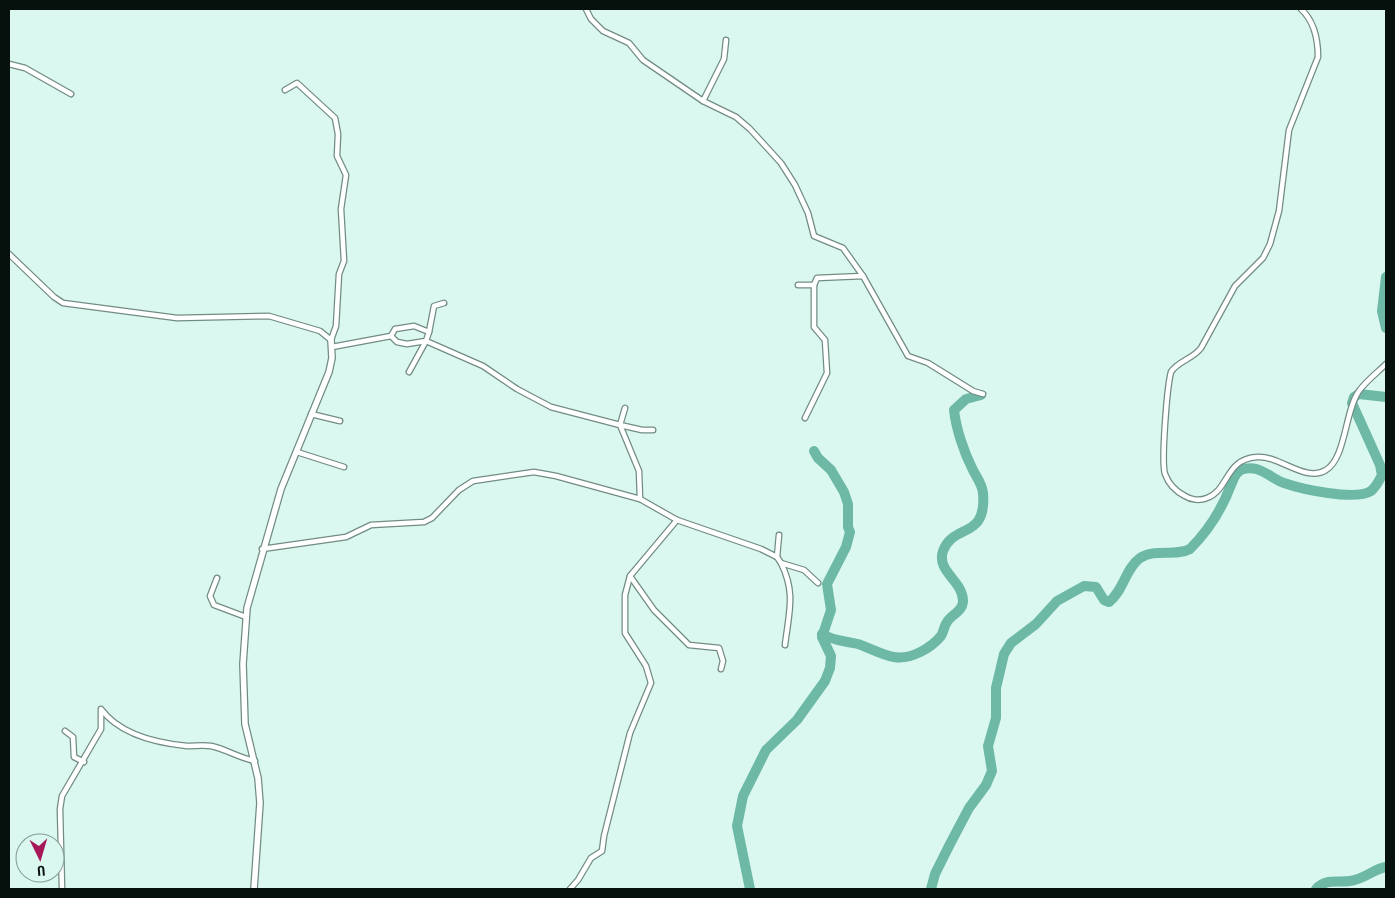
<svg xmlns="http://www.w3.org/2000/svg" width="1395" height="898" font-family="'Roboto Condensed',sans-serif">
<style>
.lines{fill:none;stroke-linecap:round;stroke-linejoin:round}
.river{stroke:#6db9a6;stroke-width:10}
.minor-casing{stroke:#728c85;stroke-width:7}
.tertiary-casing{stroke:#728c85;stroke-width:8}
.minor{stroke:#fff;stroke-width:4.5}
.tertiary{stroke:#fff;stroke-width:5.5}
</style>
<rect width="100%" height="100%" fill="#dbf8f0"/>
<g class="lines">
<g class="river">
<path d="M1386,277L1382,311L1386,328"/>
<path d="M822,634C834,641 845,641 858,644C870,648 882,655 894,657C911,660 931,648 941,636C944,631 944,626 947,622C952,614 962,612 963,602C964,581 936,572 943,551C953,523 987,540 983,493C982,483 976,477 972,468C964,452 956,429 954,410L966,399L981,395"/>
<path d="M750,889L737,826L743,796L766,750L797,720L825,681L830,668L831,656L822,637L831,610L827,584L846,547L850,532L848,527V504L844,492L831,470L818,458L814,451"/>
<path d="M931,889L935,874L950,844L969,808L986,785L992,771L988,746L996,718V688L1004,654L1011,643L1036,624L1057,601L1084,586L1096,587L1104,600L1109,602C1124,590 1125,569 1140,558C1155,548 1175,557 1190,549C1208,531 1222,509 1231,485C1234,479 1234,474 1241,470C1258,463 1270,478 1284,483C1301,489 1355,501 1371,491C1376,487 1379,481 1382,475L1380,465L1352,403L1354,397L1359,394L1386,397"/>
<path d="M1316,889C1326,878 1337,883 1350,881C1365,879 1373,869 1386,867"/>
</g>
<g class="minor-casing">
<g id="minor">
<path d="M586,9L591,19L603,31L629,43L643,60L703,101L736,117L750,129L781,163L795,185L808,213L814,236L843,248L863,276"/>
<path d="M1301,9C1314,21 1318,39 1318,57L1289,130L1279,211L1270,244L1263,258L1235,286L1201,348C1193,359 1178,361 1171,372C1167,387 1161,462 1165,474C1169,485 1175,491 1185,496C1191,500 1200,501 1207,498C1229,490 1225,459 1257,457C1279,455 1306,483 1326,470C1346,458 1345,410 1359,391C1366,381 1378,372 1386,364"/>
<path d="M9,64L25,68L71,94"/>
<path d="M285,90L297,83L335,118L338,134L337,156L346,175L341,209L344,261L339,274L336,326L331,340"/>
<path d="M703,101L724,59L726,40"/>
<path d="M9,254L54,297L63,303L177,318L269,316L320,331L331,340"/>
<path d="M798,285H814"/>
<path d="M391,336L397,342L407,344L426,341L483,366L517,389L551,407L620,425L639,471L640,499"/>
<path d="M332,347L391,336L395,329L414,326L429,332L434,306L444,303"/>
<path d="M409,372L426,341L429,332"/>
<path d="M625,408L620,425L642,430H653"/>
<path d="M311,414L340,421"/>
<path d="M805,418L827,373L825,340L814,327V285L817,278L863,276L908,356L928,363L973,391L983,394"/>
<path d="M297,452L344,467"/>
<path d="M677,520L630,576L654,610L689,645L719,648L723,661L721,669"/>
<path d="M262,549L346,537L371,525L424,522L432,518L459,490L473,481L534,472L556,476L640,499L677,520L761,549L777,557L781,563L804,570L818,583"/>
<path d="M777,557L779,535"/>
<path d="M781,563C796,593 789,612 785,645"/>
<path d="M217,578L210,596L214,605L246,617"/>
<path d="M65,731L73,737L74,757L84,762"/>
<path d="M62,889L60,809L62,796L101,729V709C120,735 157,743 187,746C195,746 203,745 211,746C226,749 239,758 255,761"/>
<path d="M570,889L578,880L591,858L602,851L604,836L630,733L651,683L646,666L625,633V595L630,576"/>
</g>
</g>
<g class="tertiary-casing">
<path id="tertiary" d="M254,889L260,803L258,778L245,724L243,664L247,608L281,489L329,372L332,358L331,340"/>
</g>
<use href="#minor" class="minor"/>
<use href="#tertiary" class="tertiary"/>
</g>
<rect width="1395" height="898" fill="none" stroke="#06100d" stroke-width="20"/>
<g transform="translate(40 858) rotate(175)"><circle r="24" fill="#dbf8f0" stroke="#869b95"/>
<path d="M0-4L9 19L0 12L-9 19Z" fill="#a71858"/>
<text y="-8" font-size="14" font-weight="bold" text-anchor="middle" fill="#06100d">U</text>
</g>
</svg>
